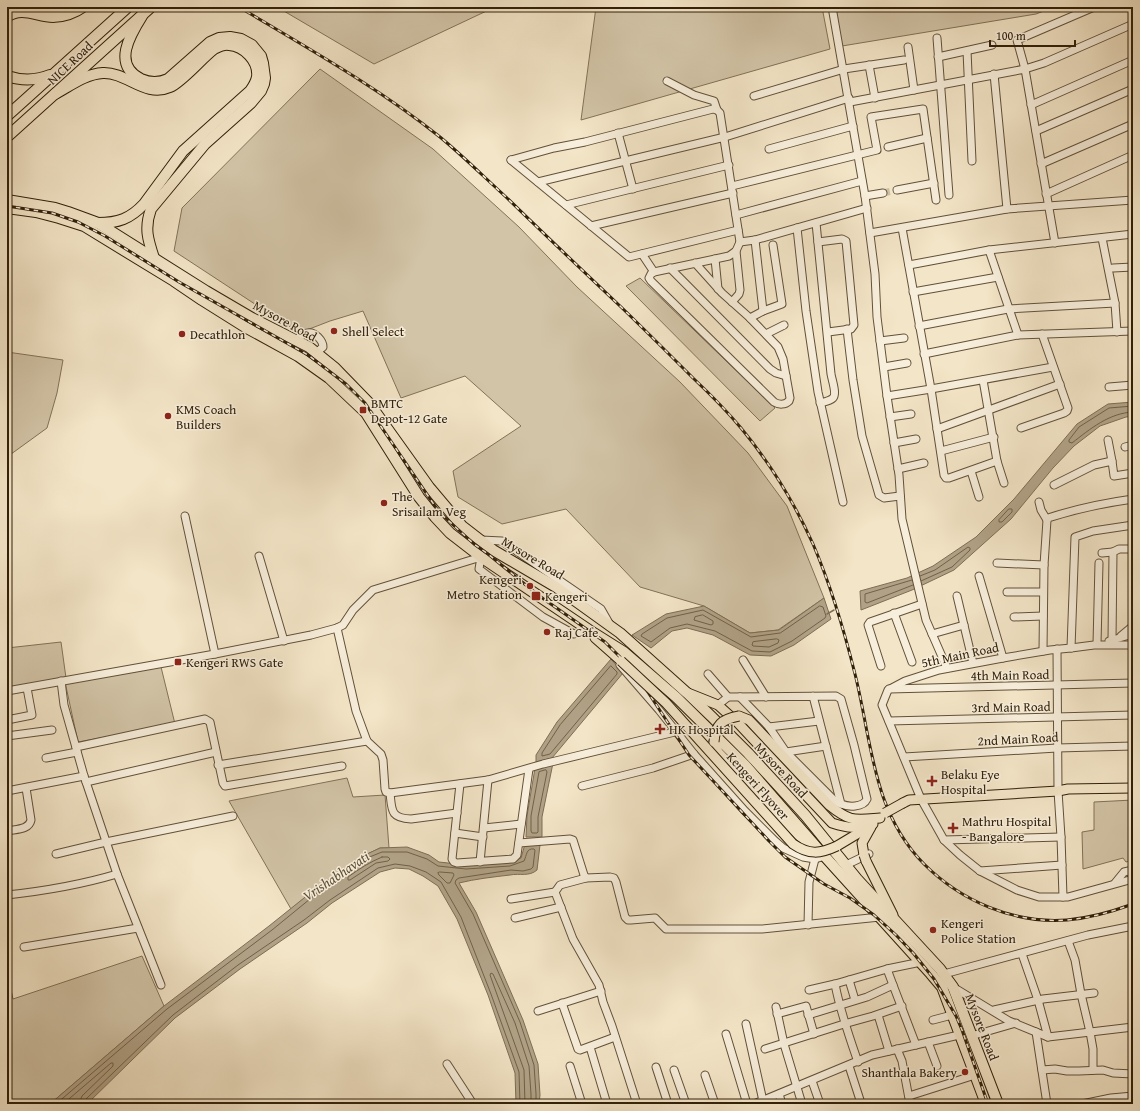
<svg xmlns="http://www.w3.org/2000/svg" width="1140" height="1111" font-family="'Gentium Book Plus',serif">
<style>
.green{fill:#d2c4a7;stroke:#827258}
.water{fill:#b1a287;stroke:#7e6e55}
.lines{fill:none;stroke-linecap:round;stroke-linejoin:round}
.shore{stroke:#716148;stroke-width:1}
.stream{stroke:#7e6e55;stroke-width:1.5}
.minor-tunnel{stroke:#ccbea1;stroke-width:7;stroke-dasharray:7 3.5;stroke-linecap:butt}
.minor-casing{stroke:#625139;stroke-width:9}
.major-casing{stroke:#31200a;stroke-width:11}
.highway-casing{stroke:#31200a;stroke-width:12}
.minor{stroke:#f7eedb;stroke-width:7}
.major{stroke:#f3e5c7;stroke-width:9}
.highway{stroke:#f3e5c7;stroke-width:10}
.rail-casing{stroke:#31200a;stroke-width:3}
.rail{stroke:#f7eedb;stroke-width:1.5;stroke-dasharray:4.5;stroke-linecap:butt}
.major-bridge-casing{stroke:#31200a;stroke-width:11;stroke-linecap:butt}
.major-bridge{stroke:#f3e5c7;stroke-width:9}
.poi-dot{fill:#8f2418;stroke:#f7eedb;stroke-width:1.5}
.labels{text-anchor:middle;dominant-baseline:central;stroke-width:3;stroke-linejoin:round;paint-order:stroke}
.street-label{font-size:13px;fill:#31200a;stroke:#f7eedb}
.poi-label{font-size:13px;fill:#31200a;stroke:#f7eedb;text-anchor:start}
.water-label{font-size:14px;font-style:italic;fill:#5e4e36;stroke:#f7eedb}
</style>
<rect width="100%" height="100%" fill="#f3e5c7"/>
<filter id="stains"><feTurbulence type="fractalNoise" baseFrequency=".005" numOctaves="4"/><feColorMatrix values="0 0 0 0 .2 0 0 0 0 .09 0 0 0 0 .02 0 0 0 .5 -.17"/></filter>
<radialGradient id="worn" r=".72"><stop offset=".6" stop-color="#630" stop-opacity="0"/><stop offset="1" stop-color="#630" stop-opacity=".3"/></radialGradient>
<g class="green">
<path d="M277,7H495L374,64Z"/>
<path d="M596,7H822L830,49L581,120Z"/>
<path d="M834,7H1054L1036,14L842,46Z"/>
<path d="M320,69L433,149L519,227L577,287L680,382L748,453L787,506L824,598L778,630L750,633L704,606L640,587L566,509L502,524L458,497L453,471L521,426L465,376L401,398L363,311L330,321L299,333L174,251L182,208Z"/>
<path d="M640,278L775,408L760,421L626,286Z"/>
<path d="M7,352L63,360L57,393L47,428L7,457Z"/>
<path d="M61,642L66,678L7,688V648Z"/>
<path d="M161,667L175,724L78,742L65,682Z"/>
<path d="M347,778L353,797L385,795L389,848H380L365,855L319,886L291,909L229,801Z"/>
<path d="M1133,800V860L1126,862L1123,858L1083,869L1082,832L1094,830V802Z"/>
<path d="M142,956L164,1006L50,1104H7V980H9L13,999Z"/>
</g>
<g class="water">
<path d="M1133,402V416L1126,417L1100,426L1074,446L1053,468L1011,519L954,570L912,590L861,610L860,591L907,578L933,566L976,537L1014,499L1077,424L1108,404Z"/>
<path d="M824,598L831,619L794,645L771,656L750,655L713,635L687,628L672,631L651,648L632,635L666,614L704,606L750,633L779,630Z"/>
<path d="M611,659L623,673L552,758L536,762V755L557,722Z"/>
<path d="M553,763L542,817V837H526L527,816L535,768Z"/>
<path d="M525,844L540,845L537,870C529,877 520,873 510,875C493,877 475,879 459,883L476,912L523,1020L538,1064L540,1095L539,1104H516L515,1073L488,995L457,919L438,886L423,876L409,869L395,868L380,872L332,903L307,923L240,969L175,1018L87,1104H50L164,1006L269,926L319,886L365,855L380,848L407,847L429,855L439,862L466,865L510,862L521,858Z"/>
</g>
<g class="lines">
<g class="shore">
<path d="M1133,406L1109,408L1079,427L1069,440V442L1072,443C1090,429 1109,413 1133,412"/>
<path d="M1009,509H1012V512L1002,522H999V520Z"/>
<path d="M920,576L935,570L968,547L970,548V550L952,567L921,581"/>
<path d="M912,580L865,594V602L867,603L913,585"/>
<path d="M820,606L823,607L826,616L825,618L792,641L770,652L752,651L715,631L687,624L670,628L651,642L641,636L642,634L667,618L703,610L751,637L780,633Z"/>
<path d="M703,615L713,621V624L711,625L694,620L695,617Z"/>
<path d="M777,639L779,640L778,643L769,647L753,646L752,645L753,642Z"/>
<path d="M611,666L617,672V674L550,754L542,756V753L560,725Z"/>
<path d="M546,770L547,772L538,817V832L537,833H532L531,831V816L539,772Z"/>
<path d="M382,857H388L390,859L388,861L376,863L350,880H348V877C359,869 370,862 382,857Z"/>
<path d="M440,872L453,873L454,875L450,883H447L439,875L438,873Z"/>
<path d="M56,1104L167,1009L272,930L321,890L367,858L382,852H407L427,859L438,866L466,869L510,866L524,861C527,855 526,848 534,849L535,850L533,867L531,869L523,871L511,870L459,878L456,880L455,883L473,914L520,1022L534,1065L536,1094V1104"/>
<path d="M63,1104L111,1063H113V1066L82,1096L79,1104"/>
<path d="M84,1104L86,1099L173,1015L238,965L304,920L330,900L378,868L395,864L410,866L426,872L441,882L461,917L491,994L519,1072L520,1104"/>
<path d="M525,1104L524,1070L490,975L491,973L493,974L515,1023L529,1066L531,1094V1104"/>
</g>
<path class="stream" d="M827,614L834,610"/>
<path class="minor-tunnel" d="M883,193L897,190"/>
<g class="minor-casing">
<g id="minor">
<path d="M832,7L865,196L875,274L877,317L887,396L899,475L902,519L926,620L947,668"/>
<path d="M1094,7L1017,40L1025,69L1044,63L1133,24"/>
<path d="M937,38L949,195"/>
<path d="M908,47L914,90"/>
<path d="M967,51L972,161"/>
<path d="M938,57L992,45"/>
<path d="M869,65L875,98"/>
<path d="M994,74L1007,209"/>
<path d="M667,81L694,95L714,101L717,110"/>
<path d="M754,96L844,69L904,60"/>
<path d="M850,102L1025,69L1055,243"/>
<path d="M1031,105L1133,60"/>
<path d="M1036,131L1133,89"/>
<path d="M618,133L633,189"/>
<path d="M888,147L927,138"/>
<path d="M769,149L853,126"/>
<path d="M511,160L554,148L585,142L713,109L717,110L720,113L740,242L755,240L867,208"/>
<path d="M511,160L629,257L738,230"/>
<path d="M1041,164L1133,124"/>
<path d="M538,182L725,137L849,98"/>
<path d="M732,186L877,150L871,117L923,109L936,200"/>
<path d="M897,190L934,183"/>
<path d="M1046,194L1133,155"/>
<path d="M865,196L883,193"/>
<path d="M566,205L729,165"/>
<path d="M736,215L862,181"/>
<path d="M816,223L831,374C832,380 837,394 833,398C830,401 824,402 820,403"/>
<path d="M591,226L733,193"/>
<path d="M797,228L806,311L818,392L843,502"/>
<path d="M902,228L931,389L944,475L946,478H949L997,461L983,380"/>
<path d="M870,233L1007,209L1133,200"/>
<path d="M1102,238L1115,303L1117,332"/>
<path d="M755,240L763,311"/>
<path d="M818,242L842,239L846,241L854,325L851,329L828,332"/>
<path d="M989,250L1018,335"/>
<path d="M642,254L654,272"/>
<path d="M715,259L718,289"/>
<path d="M695,263L722,293L750,318L778,347L783,359L790,398L789,401C785,405 779,405 774,402L651,281L649,278L651,274L654,272L729,256L736,251L740,242"/>
<path d="M909,265L989,250L1133,234"/>
<path d="M670,268L770,369L776,373L786,376"/>
<path d="M1113,268L1133,267"/>
<path d="M913,292L998,277"/>
<path d="M732,302L739,294L740,290L736,251"/>
<path d="M750,318L763,311L782,304L773,245"/>
<path d="M919,326L1008,309L1115,303"/>
<path d="M847,329L853,380L862,436L879,495L884,498L900,496"/>
<path d="M766,334L784,325"/>
<path d="M295,340C299,338 303,334 307,333C315,331 323,341 323,347L316,353"/>
<path d="M880,341L904,338"/>
<path d="M924,354L1018,335L1133,331"/>
<path d="M884,367L907,363"/>
<path d="M1109,387L1133,385"/>
<path d="M887,396L931,389L1053,367"/>
<path d="M890,417L911,414"/>
<path d="M1021,428L1064,413L1067,411L1068,408L1042,334"/>
<path d="M937,429L1060,384"/>
<path d="M1108,440L1112,461"/>
<path d="M894,443L916,439"/>
<path d="M1125,447L1133,445"/>
<path d="M941,451L994,437"/>
<path d="M997,461L1004,483"/>
<path d="M898,469L924,463"/>
<path d="M971,471L979,497"/>
<path d="M1054,485L1094,465L1112,461L1114,476L1133,473"/>
<path d="M1039,502L1041,510L1047,520"/>
<path d="M185,516L215,654"/>
<path d="M481,540L502,541L601,609L609,623"/>
<path d="M1102,553L1113,552"/>
<path d="M259,556L284,641"/>
<path d="M997,563L1044,565"/>
<path d="M979,576L1003,658"/>
<path d="M1007,592H1043"/>
<path d="M957,596L973,663"/>
<path d="M894,613L912,662"/>
<path d="M1014,617L1043,616"/>
<path d="M337,628L356,711L367,741L381,754L383,760L385,789L386,792L390,793L488,780L543,764L675,732"/>
<path d="M932,634L964,625"/>
<path d="M1121,636L1133,626"/>
<path d="M1112,640L1113,552L1119,549H1133"/>
<path d="M1109,641L1133,634"/>
<path d="M1097,644L1099,563"/>
<path d="M1133,645H1094L1071,648L1050,650L1003,658L939,670L905,681L888,690L882,705L921,799L944,840L960,855L980,871L1017,890L1039,897H1068L1133,879"/>
<path d="M1071,648L1075,537L1093,531L1133,525"/>
<path d="M1057,649L1058,791L1061,837L1063,897"/>
<path d="M1043,651L1044,565L1047,520L1048,518C1076,509 1104,503 1133,499"/>
<path d="M743,660L766,697"/>
<path d="M620,665L659,710L694,754L745,811L775,841L783,848L803,857L815,859L825,856"/>
<path d="M881,666L868,625L870,622L922,604"/>
<path d="M708,674L728,697"/>
<path d="M889,689L1133,683"/>
<path d="M7,691L215,654L311,635L337,628L343,625L353,610L373,590L481,557L479,569L543,617L574,634L589,630"/>
<path d="M740,697L769,727L786,752L826,746"/>
<path d="M718,705L728,697L836,696L841,699L854,745L867,799C863,808 848,807 841,804L813,696"/>
<path d="M7,720L32,715L27,688"/>
<path d="M889,721L1133,715"/>
<path d="M769,727L819,721"/>
<path d="M7,736L52,730"/>
<path d="M76,747L205,719L210,722L223,783L225,786L342,766"/>
<path d="M786,752L836,802L841,804"/>
<path d="M904,757L1057,748L1133,746"/>
<path d="M46,758L77,752"/>
<path d="M218,765L367,741"/>
<path d="M86,782L216,752"/>
<path d="M460,784L452,859L454,862L457,863L513,859L517,855L529,769"/>
<path d="M582,786L653,768L694,754"/>
<path d="M7,791L84,776"/>
<path d="M390,793C392,810 390,818 411,819L457,813"/>
<path d="M484,828L521,824"/>
<path d="M7,831C16,829 29,830 31,820L26,788"/>
<path d="M455,833L483,837"/>
<path d="M944,840L1061,837"/>
<path d="M519,843L570,839L573,840L584,875L586,878L610,877L614,878L616,882L625,917L628,920H631L655,918L666,929H762L880,917"/>
<path d="M56,854L106,842L233,816"/>
<path d="M480,862L488,780"/>
<path d="M846,865L869,854"/>
<path d="M980,871L1062,865"/>
<path d="M117,874L161,985"/>
<path d="M586,878L560,885L555,892L573,939L599,985L603,1002L612,1026L637,1104"/>
<path d="M1115,883L1124,872L1133,870"/>
<path d="M7,895C44,891 80,885 117,874L84,776L64,705L61,681"/>
<path d="M511,899L555,892"/>
<path d="M515,918L561,907"/>
<path d="M808,925L809,882L815,859"/>
<path d="M1068,941L1075,960L1081,994L1090,1032L1093,1049V1070"/>
<path d="M24,947L138,928"/>
<path d="M1022,954L1038,1000L1048,1037"/>
<path d="M887,969L893,985"/>
<path d="M944,974L1088,935L1133,926"/>
<path d="M849,980L855,1000"/>
<path d="M835,984C840,1011 849,1036 858,1062"/>
<path d="M953,987L1009,1021L1048,1037L1133,1027"/>
<path d="M809,990L835,984L887,969L921,962"/>
<path d="M562,1003L578,1049L580,1050L615,1037"/>
<path d="M776,1007L784,1044L802,1104"/>
<path d="M994,1010L1043,999L1094,993"/>
<path d="M538,1011L601,991"/>
<path d="M777,1014L806,1006L814,1034"/>
<path d="M808,1015L867,997L893,985L916,1045"/>
<path d="M878,1015L889,1051"/>
<path d="M933,1020L952,1015"/>
<path d="M746,1024L763,1101"/>
<path d="M1036,1032L1047,1104"/>
<path d="M726,1034L747,1104"/>
<path d="M971,1036L1016,1023"/>
<path d="M928,1042L937,1066"/>
<path d="M590,1047L607,1104"/>
<path d="M765,1049L844,1024L873,1016L902,1006"/>
<path d="M897,1049L902,1061L910,1104"/>
<path d="M447,1064L473,1104"/>
<path d="M570,1066L582,1104"/>
<path d="M849,1066L860,1100"/>
<path d="M656,1067L668,1104"/>
<path d="M674,1070L686,1104"/>
<path d="M1042,1070L1055,1069L1067,1071H1079L1103,1070L1113,1073L1133,1074"/>
<path d="M705,1075L715,1104"/>
<path d="M812,1081L820,1104"/>
<path d="M779,1094L782,1104"/>
<path d="M909,1096L975,1075"/>
<path d="M754,1104L872,1055L959,1035"/>
<path d="M1082,1104L1111,1098L1133,1096"/>
</g>
</g>
<g class="major-casing">
<g id="major">
<path d="M595,638L621,661"/>
<path d="M688,693L718,705L738,723L832,823C851,829 854,828 873,824"/>
<path d="M739,716L749,720L829,805C850,822 854,820 880,818"/>
<path d="M714,742L718,752L798,835L811,845"/>
<path d="M903,803L909,800L1058,791L1068,789L1133,788"/>
<path d="M837,846L867,828"/>
<path d="M864,855L862,843L871,827"/>
<path d="M866,861L893,915"/>
</g>
</g>
<g class="highway-casing">
<g id="highway">
<path d="M44,7H61"/>
<path d="M142,16C130,35 112,65 141,79C150,83 159,83 168,79L210,42L219,38L230,37L241,39L252,45L261,56L263,63L265,78L264,84L261,91L251,103L205,144L151,209C144,228 148,240 154,258"/>
<path d="M7,17C22,6 37,17 53,17C63,17 75,13 83,7"/>
<path d="M7,76C22,81 35,81 50,75"/>
<path d="M55,94C70,86 85,74 103,73C127,72 145,98 170,87C182,82 202,58 214,49C218,47 223,44 229,45C244,46 259,61 257,77C256,82 253,87 250,91L183,151L144,204C130,219 118,223 98,223"/>
<path d="M7,116L128,7"/>
<path d="M7,137L151,7"/>
<path d="M7,200L55,208L68,212L98,223L206,291L252,318L309,347L335,368L369,403L429,487L462,526L493,550L556,587L620,633L687,693L712,717L748,753L805,815L857,879L940,969L953,987L998,1104"/>
<path d="M7,208L36,212L59,218L84,226L174,281L202,300L245,327L298,356L329,378L366,413L419,497L435,517L450,533L481,557L589,630L624,652L676,697L745,765L819,850L931,974L942,987L986,1104"/>
</g>
</g>
<use href="#minor" class="minor"/>
<use href="#major" class="major"/>
<use href="#highway" class="highway"/>
<g class="rail-casing">
<g id="rail">
<path d="M239,7C306,47 379,88 440,137C463,156 484,177 506,197C544,234 582,270 620,306C645,330 669,354 693,378C710,394 726,410 741,428C770,463 794,502 813,544C831,586 844,630 855,674C872,742 872,811 924,864C961,901 1014,924 1067,920C1090,918 1111,912 1133,904"/>
<path d="M7,206L52,213L78,222L105,236L179,282L308,355L346,384L365,403L439,512L474,544L488,554L538,595L605,642L624,661L642,683L689,755L769,841L785,857L824,884L850,898L874,915L896,935L914,954L934,979L956,1016L962,1030L988,1104"/>
</g>
</g>
<use href="#rail" class="rail"/>
<g class="major-bridge-casing">
<g id="major-bridge">
<path d="M621,661L666,703L793,844C809,855 820,854 837,846"/>
<path d="M714,742C715,725 722,719 739,716"/>
<path d="M885,813L903,803"/>
<path d="M864,855L866,861"/>
</g>
</g>
<use href="#major-bridge" class="major-bridge"/>
</g>
<g class="poi-dot">
<circle cx="334" cy="331" r="4"/>
<circle cx="182" cy="334" r="4"/>
<rect x="359" y="406" width="8" height="8" rx="2"/>
<circle cx="168" cy="416" r="4"/>
<circle cx="384" cy="503" r="4"/>
<circle cx="530" cy="586" r="4"/>
<rect x="531" y="591" width="10" height="10" rx="2"/>
<circle cx="547" cy="632" r="4"/>
<rect x="174" y="658" width="8" height="8" rx="2"/>
<path d="M658 723h4v4h4v4h-4v4h-4v-4h-4v-4h4z"/>
<path d="M930 775h4v4h4v4h-4v4h-4v-4h-4v-4h4z"/>
<path d="M951 822h4v4h4v4h-4v4h-4v-4h-4v-4h4z"/>
<circle cx="933" cy="930" r="4"/>
<circle cx="965" cy="1072" r="4"/>
</g>
<g class="labels">
<g class="street-label">
<text transform="translate(70 63) rotate(-43)">NICE Road</text>
<text transform="translate(285 321) rotate(29)">Mysore Road</text>
<text transform="translate(533 558) rotate(31)">Mysore Road</text>
<text transform="translate(960 655) rotate(-12)">5th Main Road</text>
<text transform="translate(1010 675) rotate(-1)">4th Main Road</text>
<text transform="translate(1011 707) rotate(-1)">3rd Main Road</text>
<text transform="translate(1018 739) rotate(-3)">2nd Main Road</text>
<text transform="translate(781 770) rotate(47)">Mysore Road</text>
<text transform="translate(758 786) rotate(48)">Kengeri Flyover</text>
<text transform="translate(982 1027) rotate(69)">Mysore Road</text>
</g>
<g class="poi-label">
<text x="342" y="331">Shell Select</text>
<text x="190" y="334">Decathlon</text>
<text x="371" y="403">BMTC<tspan x="371" dy="15">Depot-12 Gate</tspan></text>
<text x="176" y="409">KMS Coach<tspan x="176" dy="15">Builders</tspan></text>
<text x="392" y="496">The<tspan x="392" dy="15">Srisailam Veg</tspan></text>
<text x="522" y="579" text-anchor="end">Kengeri<tspan x="522" dy="15">Metro Station</tspan></text>
<text x="545" y="596">Kengeri</text>
<text x="555" y="632">Raj Cafe</text>
<text x="186" y="662">Kengeri RWS Gate</text>
<text x="669" y="729">HK Hospital</text>
<text x="941" y="774">Belaku Eye<tspan x="941" dy="15">Hospital</tspan></text>
<text x="962" y="821">Mathru Hospital<tspan x="962" dy="15">- Bangalore</tspan></text>
<text x="941" y="923">Kengeri<tspan x="941" dy="15">Police Station</tspan></text>
<text x="957" y="1072" text-anchor="end">Shanthala Bakery</text>
</g>
<g class="water-label">
<text transform="translate(336 876) rotate(-34)">Vrishabhavati</text>
</g>
</g>
<rect width="1140" height="1111" fill="none" stroke="#f3e5c7" stroke-width="24"/>
<rect x="8" y="8" width="1124" height="1095" fill="none" stroke="#31200a" stroke-width="2"/>
<rect x="12" y="12" width="1116" height="1087" fill="none" stroke="#31200a"/>
<path d="M990 40v6h85v-6" fill="none" stroke="#31200a" stroke-width="2"/>
<text x="996" y="40" font-size="12" fill="#31200a" stroke="#f7eedb" stroke-width="3" paint-order="stroke">100 m</text>
<rect width="100%" height="100%" filter="url(#stains)"/>
<rect width="100%" height="100%" fill="url(#worn)"/>
</svg>
